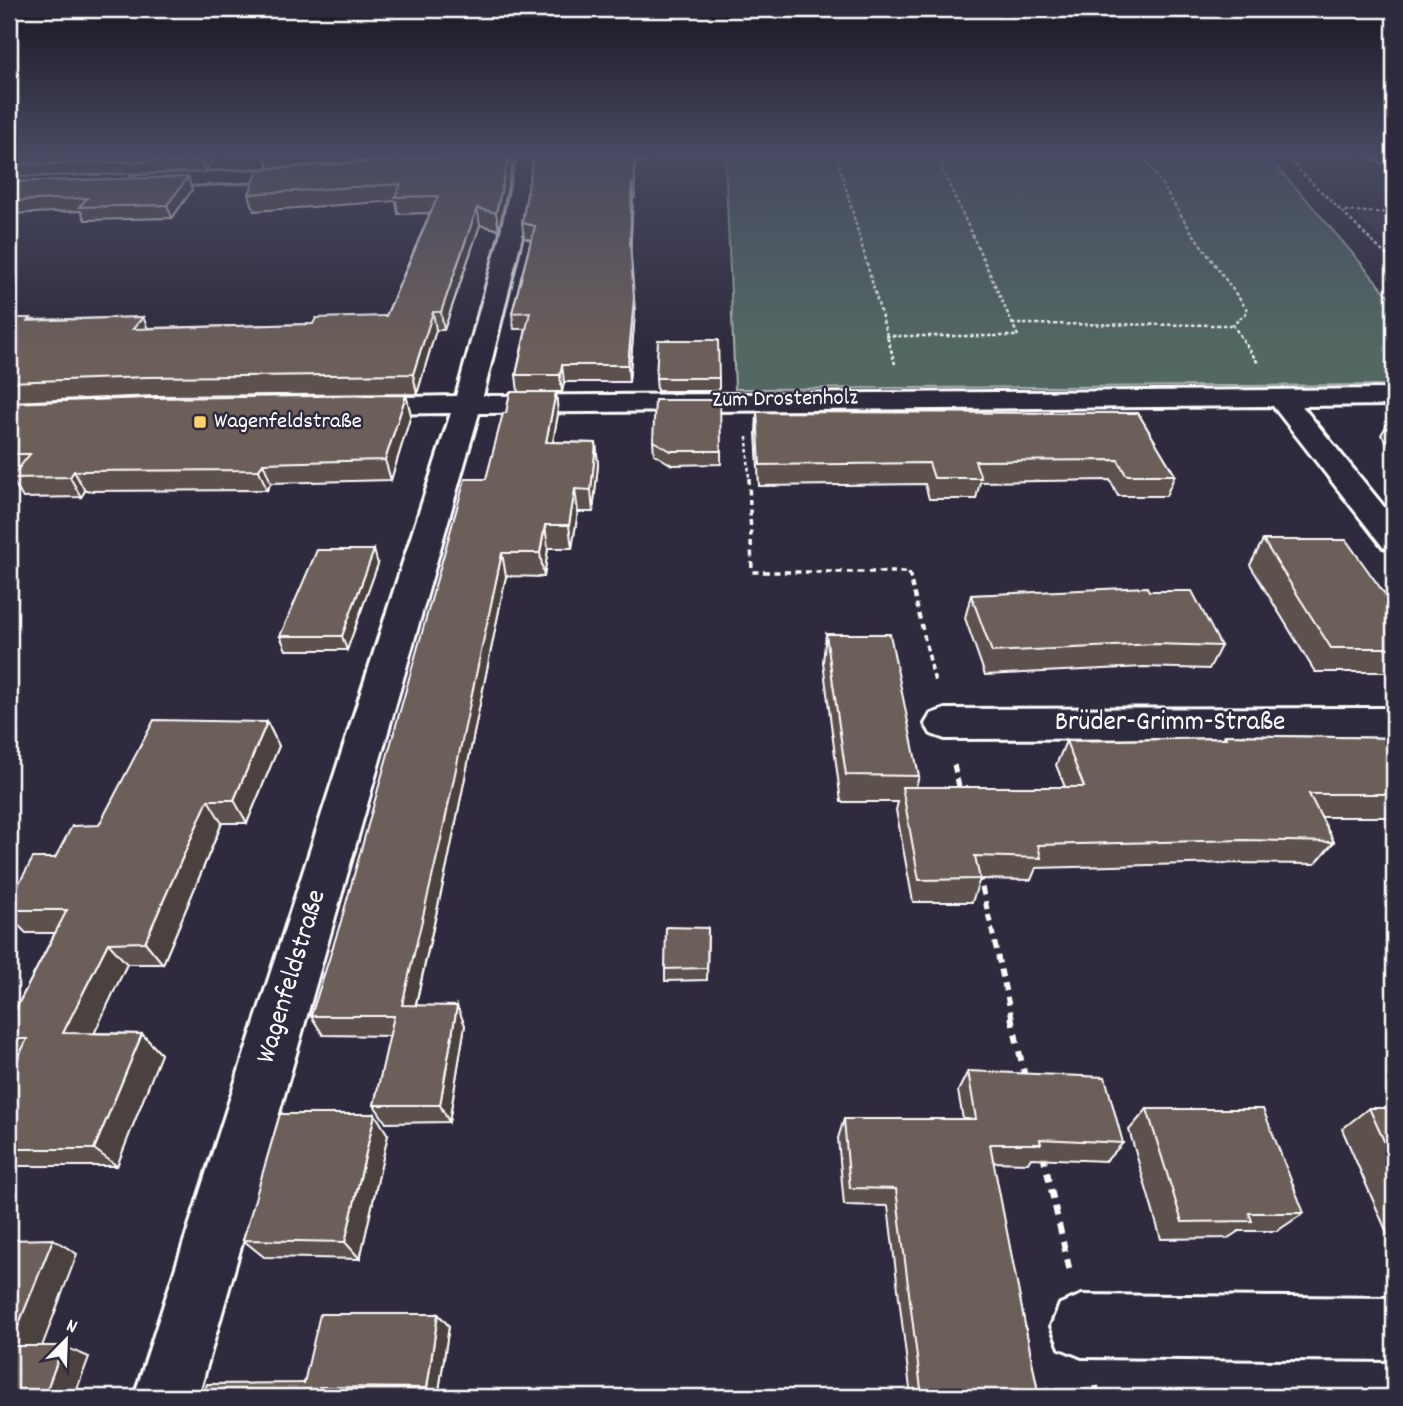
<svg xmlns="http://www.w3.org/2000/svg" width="1403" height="1406" font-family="Dekko,sans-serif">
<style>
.built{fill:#413a46}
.green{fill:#536862;stroke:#a9b4b0;stroke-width:2}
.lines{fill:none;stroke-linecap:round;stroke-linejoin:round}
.minor-casing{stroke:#fff;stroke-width:6}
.path-far3{stroke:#fff;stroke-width:2.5;stroke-dasharray:3.5 2.5;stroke-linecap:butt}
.path-far2{stroke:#fff;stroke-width:3.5;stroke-dasharray:6 4.5;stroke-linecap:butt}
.path-far1{stroke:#fff;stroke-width:5;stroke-dasharray:8 6;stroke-linecap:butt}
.path{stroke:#fff;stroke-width:6;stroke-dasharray:10 8;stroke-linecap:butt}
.minor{fill:#2f2a3d;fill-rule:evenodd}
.wall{fill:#5d514d;stroke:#fff;stroke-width:2}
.shaded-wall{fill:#4c423f;stroke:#fff;stroke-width:2}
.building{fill:#6c5e5a;stroke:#fff;stroke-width:2}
.poi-dot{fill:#ffd166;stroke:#2f2a3d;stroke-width:2.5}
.labels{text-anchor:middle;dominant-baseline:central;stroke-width:5;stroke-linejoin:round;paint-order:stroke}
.far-street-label{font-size:23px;fill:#fff;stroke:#2f2a3d}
.far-poi-label{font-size:23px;fill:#fff;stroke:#2f2a3d;text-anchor:start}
.street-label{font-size:28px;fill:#fff;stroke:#2f2a3d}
</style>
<rect width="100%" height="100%" fill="#2f2a3d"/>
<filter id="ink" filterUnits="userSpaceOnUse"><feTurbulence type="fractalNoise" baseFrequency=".0143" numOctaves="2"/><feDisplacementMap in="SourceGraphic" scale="14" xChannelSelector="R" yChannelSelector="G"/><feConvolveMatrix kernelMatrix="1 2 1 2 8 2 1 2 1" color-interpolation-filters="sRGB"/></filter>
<g filter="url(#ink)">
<path class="built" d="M1356,215L1394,216V251Z"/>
<path class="green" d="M725,153H1263L1307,200L1394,302V385L735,389Z"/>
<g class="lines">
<g class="minor-casing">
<g id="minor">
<path d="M523,153H542L534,163L522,236L483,396L1394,389V405L1302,406L1394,519V550L1383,547L1273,406L479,413L198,1397H134L451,413L357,414L347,412L343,406L347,400L357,398L456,396L500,236L516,162Z"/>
<path d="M306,168L313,170L316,174L313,178L136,188L126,182L136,176Z"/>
<path d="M1394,708V738L945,739L931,734L925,724L931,714L945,709Z"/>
<path d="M1082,1295L1394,1298V1360L1082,1357L1060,1348L1051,1326L1060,1304Z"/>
</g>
</g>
<g class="path-far3">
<path d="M836,153L895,364"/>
<path d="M1142,153L1189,228L1248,311L1233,325L1258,363"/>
<path d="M1282,153L1394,263"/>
<path d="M1345,211L1394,213"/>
<path d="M1012,324L1233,325"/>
<path d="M886,336H1018L935,153"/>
<path d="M747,437L749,480"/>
</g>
<path class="path-far2" d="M749,478L752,572H909L935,682"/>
<g class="path-far1">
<path d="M954,765L960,791"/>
<path d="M979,874L1012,1018"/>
</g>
<g class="path">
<path d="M1011,1016L1025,1077"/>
<path d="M1043,1154L1070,1272"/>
<path d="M1096,1386L1098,1397"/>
</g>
<use href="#minor" class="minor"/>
</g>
<g class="wall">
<path d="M9,153H219L205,172L9,177Z"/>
<path d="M265,153H520L519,154L430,156L269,168Z"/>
<path d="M534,153H647V163H634L635,198H633L630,254L635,314L629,382H564L562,392H518L516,375L526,329H514L512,313L531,240L524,238L522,223Z"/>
<path d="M1359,153H1394V169Z"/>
<path d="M511,171L499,230L480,225L444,330H436L417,394L156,396L9,402V318L32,320L143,317L147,328L313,324L386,316L430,213L398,214L396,201L254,211L249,194Z"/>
<path d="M188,177L192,190L172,218L85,220L81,211L9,214V182Z"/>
<path d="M656,378H719V391H657Z"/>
<path d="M556,392L558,414L553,442L596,443L598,465L593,512H578L572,548H548L544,577L506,576L447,866L416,1005L465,1025L449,1122L386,1123L374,1105L390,1036L323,1035L311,1016L486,479L506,413Z"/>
<path d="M406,395L411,415L391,480L271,483L267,490L85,491L81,497L23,498L11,478L13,474L9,475V403Z"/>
<path d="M757,412L1138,413L1175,475L1166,496H1118L1110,480L980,482L976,499H929L925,484L759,486L756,433Z"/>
<path d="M1392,416H1394V450L1381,435Z"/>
<path d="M653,441L721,451V464L672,465L654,454Z"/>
<path d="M1263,540L1394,607V672H1315L1250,565Z"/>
<path d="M378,564L347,650H286L280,636Z"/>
<path d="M1149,591L1221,646L1209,669L1144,667L985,675L965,618L971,595Z"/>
<path d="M826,634L919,776L916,787H1065L1056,765L1066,741L1223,738L1225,735L1394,738V817H1321L1334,842L1315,864L1228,863L1036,868L1031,880L980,879L972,902H913L896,810L898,802H841L823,662Z"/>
<path d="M267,722L279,746L247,823H222L163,964H127L94,1033L142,1034L161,1054L117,1166H9V1077L20,1055L9,1046V1022L55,933H26L9,916V901L55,858Z"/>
<path d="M708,928L707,980L665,981V969Z"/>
<path d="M968,1071L1123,1143L1106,1161L1031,1158L1028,1163L993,1162L1039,1397H911L888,1206L844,1205L838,1138L844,1119H963L958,1091Z"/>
<path d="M1369,1108H1394V1235H1388L1342,1129Z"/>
<path d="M1147,1109L1304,1213L1277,1231H1239L1228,1238L1161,1239L1129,1130Z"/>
<path d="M388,1135L360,1259L264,1257L243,1240Z"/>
<path d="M438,1314L449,1326L438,1397H203L304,1383Z"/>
</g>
<g class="shaded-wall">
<path d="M206,153H219L205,172L201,160Z"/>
<path d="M282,153H429L430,156L269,168L264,155Z"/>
<path d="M509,155L511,171L499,230L496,213Z"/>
<path d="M188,177L192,190L172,218L167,205Z"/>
<path d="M632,184L633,198L630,257V242Z"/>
<path d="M477,208L480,225L444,330L441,312Z"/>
<path d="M634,298L635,314L629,382L628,365Z"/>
<path d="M433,312L436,330L417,394L413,374Z"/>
<path d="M143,317L151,336L133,329Z"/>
<path d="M562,365L564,382L562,392L560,375Z"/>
<path d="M556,392L558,414L549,464L546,442Z"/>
<path d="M406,395L411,415L391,480L385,460Z"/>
<path d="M596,443L598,465L593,512L591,490Z"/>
<path d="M263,463L271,483L267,490L259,470Z"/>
<path d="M74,471L85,491L81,497L70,477Z"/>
<path d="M575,489L578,512L572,548L569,525Z"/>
<path d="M545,525L548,548L544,577L540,553Z"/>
<path d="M374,550L378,564L347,650L342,636Z"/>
<path d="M502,553L506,576L447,866L411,1025L402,1005Z"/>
<path d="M267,722L279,746L247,823L234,800Z"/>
<path d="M208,800L222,823L163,964L145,942Z"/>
<path d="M108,943L127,964L85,1053L63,1033Z"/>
<path d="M457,1006L465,1025L449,1122L440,1105Z"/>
<path d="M142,1034L161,1054L117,1166L94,1149Z"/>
<path d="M375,1114L388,1135L360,1259L345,1242Z"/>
<path d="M53,1239L77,1254L38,1357L10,1346Z"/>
<path d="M438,1314L449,1326L438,1397L427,1388Z"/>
<path d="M63,1346L89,1357L74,1397H44Z"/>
<path d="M319,1387L335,1397H317Z"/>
</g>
<g class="building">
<path d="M9,153H206L201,160L9,165Z"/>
<path d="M534,153H634L635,184H632L630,242L634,298L628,365H562L560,375H516L530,312L512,313L535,226L522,223Z"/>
<path d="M509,155L496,213L477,208L441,312H433L413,374L147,377L9,382V318H31L28,321L143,317L133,329L313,324L316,318L386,316L438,196L395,197L401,184L249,194L258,170L427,158Z"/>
<path d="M188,177L167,205L79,207L87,198L9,201V182Z"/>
<path d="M658,340H718L719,378H656Z"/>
<path d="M510,392H556L546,442L596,443L591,490L575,489L569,525H545L540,553H502L440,844L402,1005L457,1006L440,1105H374L394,1016H311L341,921L465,479H486L503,413H506Z"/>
<path d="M406,395L385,460L263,463L259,470L74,471L70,477L11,478L30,454H9V403L147,398Z"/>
<path d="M655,400H720L721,451H671L653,441Z"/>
<path d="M757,412L1138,413L1175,475H1126L1118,460L975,461L981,478H934L929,463L760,465Z"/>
<path d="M1263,540H1346L1394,607V648H1331Z"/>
<path d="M317,550H374L342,636H280Z"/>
<path d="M1147,587L1149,591H1192L1221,646L1155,644L992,652L971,595Z"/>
<path d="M826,634H890L919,776L846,775Z"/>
<path d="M154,720L267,722L234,800H208L145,942L108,943L63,1033L142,1034L94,1149H9V1077L27,1039H9V1022L67,910H9V901L33,858H55L72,826L99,825Z"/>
<path d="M1225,735L1394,738V794H1309L1334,842L1244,840L1038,845L1041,858L975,856L980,879L919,880L902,787H1084L1066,741L1226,738Z"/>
<path d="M666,927L708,928L707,968L665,969Z"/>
<path d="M968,1071L1105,1077L1123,1143L1040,1139L1041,1144H990L1039,1397H922L896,1189L850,1188L844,1119H976Z"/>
<path d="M1369,1108H1394V1163Z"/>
<path d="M1147,1109H1263L1304,1213H1249L1252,1221L1182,1222Z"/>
<path d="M280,1114H375L345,1242L243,1240Z"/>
<path d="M53,1239L10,1346H63L44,1397H9V1240Z"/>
<path d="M320,1314H438L427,1388L319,1387L317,1397H203L207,1384L304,1383Z"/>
</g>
</g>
<linearGradient id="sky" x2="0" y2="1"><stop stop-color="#1a1722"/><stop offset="0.44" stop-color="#474a62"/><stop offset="1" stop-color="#474a62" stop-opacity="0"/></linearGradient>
<rect width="1403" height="350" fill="url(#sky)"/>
<rect class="poi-dot" x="193" y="415" width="14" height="14" rx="3.5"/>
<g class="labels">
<g class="far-street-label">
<text transform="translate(785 400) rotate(-1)">Zum Drostenholz</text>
</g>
<g class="far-poi-label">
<text x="214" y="422">Wagenfeldstraße</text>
</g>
<g class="street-label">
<text x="1170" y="724">Brüder-Grimm-Straße</text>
<text transform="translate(293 977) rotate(-73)">Wagenfeldstraße</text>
</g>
</g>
<rect width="1403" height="1406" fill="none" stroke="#2f2a3d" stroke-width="35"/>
<rect x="18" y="18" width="1368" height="1371" fill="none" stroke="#fff" stroke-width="2.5" filter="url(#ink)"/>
<g transform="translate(66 1340) rotate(23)" stroke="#2f2a3d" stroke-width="5" paint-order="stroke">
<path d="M0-5L12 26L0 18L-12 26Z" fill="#ffffff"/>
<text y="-10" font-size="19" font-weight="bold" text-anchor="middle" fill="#ffffff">N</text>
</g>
</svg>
